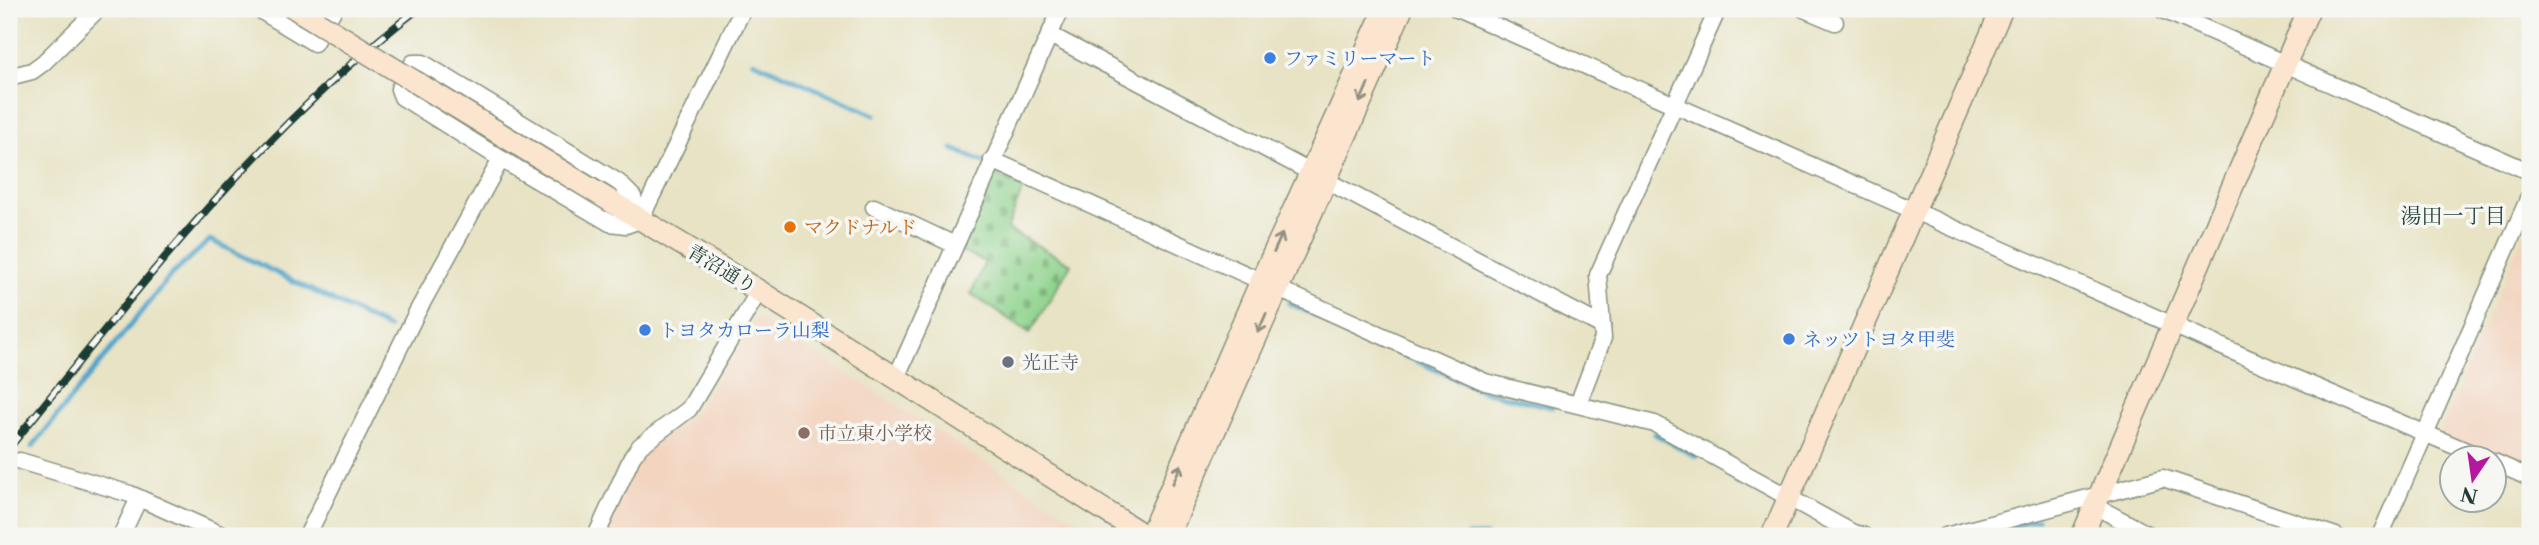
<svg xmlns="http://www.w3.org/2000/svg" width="2539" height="545" font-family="'Libre Caslon Text','Noto Serif JP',serif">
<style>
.built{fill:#f3d4bf}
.cemetery{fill:url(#cemetery-stones);stroke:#568860;stroke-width:2}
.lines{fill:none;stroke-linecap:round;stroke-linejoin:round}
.stream{stroke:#4ea4ca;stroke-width:5}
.street-casing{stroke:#84907c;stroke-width:19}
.secondary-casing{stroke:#84907c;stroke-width:24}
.street{stroke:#fff;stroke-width:16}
.secondary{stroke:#fce5cf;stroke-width:21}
.rail-casing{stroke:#1f3d34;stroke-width:8}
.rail{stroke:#f6f6f2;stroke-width:5;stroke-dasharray:16;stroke-linecap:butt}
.secondary-bridge-casing{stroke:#84907c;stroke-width:24;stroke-linecap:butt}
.secondary-bridge{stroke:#fce5cf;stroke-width:21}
.oneway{stroke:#8e9182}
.shop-dot{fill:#3f7fe0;stroke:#f6f6f2;stroke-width:2.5}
.food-dot{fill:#e8710a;stroke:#f6f6f2;stroke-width:2.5}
.worship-dot{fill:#6b7280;stroke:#f6f6f2;stroke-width:2.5}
.education-dot{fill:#8d6e63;stroke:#f6f6f2;stroke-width:2.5}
.labels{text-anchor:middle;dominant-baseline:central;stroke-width:7;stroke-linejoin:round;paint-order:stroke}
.shop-label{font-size:19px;fill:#366cbe;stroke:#f6f6f2;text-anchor:start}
.food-label{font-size:19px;fill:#c56008;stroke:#f6f6f2;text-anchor:start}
.street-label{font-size:19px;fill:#1f3d34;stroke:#f6f6f2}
.worship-label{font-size:19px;fill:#5b616d;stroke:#f6f6f2;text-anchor:start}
.education-label{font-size:19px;fill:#785e54;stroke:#f6f6f2;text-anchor:start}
.neighbourhood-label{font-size:21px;fill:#1f3d34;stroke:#f6f6f2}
</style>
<defs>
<pattern id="cemetery-stones" width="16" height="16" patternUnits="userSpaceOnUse" patternTransform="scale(1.75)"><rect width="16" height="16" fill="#8ed38c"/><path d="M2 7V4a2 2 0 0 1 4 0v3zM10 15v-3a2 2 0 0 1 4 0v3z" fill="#73ac73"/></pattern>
</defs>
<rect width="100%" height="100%" fill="#f6f6f2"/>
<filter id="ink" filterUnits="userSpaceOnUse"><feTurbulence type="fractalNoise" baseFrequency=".0143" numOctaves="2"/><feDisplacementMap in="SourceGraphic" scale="14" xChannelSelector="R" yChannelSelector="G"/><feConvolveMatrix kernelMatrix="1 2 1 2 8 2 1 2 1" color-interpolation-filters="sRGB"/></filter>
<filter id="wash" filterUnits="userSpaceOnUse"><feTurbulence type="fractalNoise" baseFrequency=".00686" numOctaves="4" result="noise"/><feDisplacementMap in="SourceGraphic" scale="28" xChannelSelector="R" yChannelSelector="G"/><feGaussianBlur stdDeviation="1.57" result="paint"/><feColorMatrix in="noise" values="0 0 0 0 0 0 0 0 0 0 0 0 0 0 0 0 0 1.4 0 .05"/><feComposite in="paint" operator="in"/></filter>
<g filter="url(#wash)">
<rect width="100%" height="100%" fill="#e8e3c4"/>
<g class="built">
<path d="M2530,218V478L2437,437Z"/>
<path d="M757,317L1100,535L1099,536H603L634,468L645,451L693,415Z"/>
</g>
<path class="cemetery" d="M993,174L1023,188L1007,229L1071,264L1030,333L971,294L985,262L960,251Z"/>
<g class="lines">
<g class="stream">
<path d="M753,61L875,115"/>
<path d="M953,149L986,163"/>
<path d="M1289,303L1483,391L1552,407"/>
<path d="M1655,434L1696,456"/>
<path d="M32,447L171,275L210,240L388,328"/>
<path d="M9,492V491"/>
<path d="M2127,534L2131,536"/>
<path d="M1467,536H1485"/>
<path d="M1977,536L2038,520"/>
</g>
</g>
</g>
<g filter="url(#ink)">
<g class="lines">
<g class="street-casing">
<g id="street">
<path d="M258,9L314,43L334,9"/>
<path d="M1457,9L2243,356L2483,458"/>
<path d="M1804,9L1835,22"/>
<path d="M2161,9L2530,172"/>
<path d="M1050,35L1602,326"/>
<path d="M9,77L32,71L43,63L98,9"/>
<path d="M501,159L402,97L399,89L413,63H423L618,182L633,197L640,220"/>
<path d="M992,160L1485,382L1655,424L1853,533L1864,536"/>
<path d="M874,207L955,245"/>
<path d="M896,378L1061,9"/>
<path d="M1578,404L1603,338L1598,275L1718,9"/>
<path d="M20,461L130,494L224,536"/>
<path d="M2494,462L2530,478"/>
<path d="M2095,506L2151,536"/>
<path d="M121,536L139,498"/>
<path d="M307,536L416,314L501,159L610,223L626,225L640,220L743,9"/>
<path d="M596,536L632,457L640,446L689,409L759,291"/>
<path d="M1946,536L2163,478L2336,536"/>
<path d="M2380,536L2530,195"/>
</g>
</g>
<g class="secondary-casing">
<g id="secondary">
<path d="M612,202L759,291L1145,536"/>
<path d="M1150,536L1261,281L1385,9"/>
<path d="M1168,536L1402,9"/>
<path d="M1772,536L2002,9"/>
<path d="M2082,536L2309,9"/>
</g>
</g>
<use href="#street" class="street"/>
<use href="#secondary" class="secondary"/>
<g class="rail-casing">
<path id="rail" d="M9,448C135,293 258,131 418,9"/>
</g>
<use href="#rail" class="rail"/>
<g class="secondary-bridge-casing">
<path id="secondary-bridge" d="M296,9L612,202"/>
</g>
<use href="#secondary-bridge" class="secondary-bridge"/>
</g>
<defs><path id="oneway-shaft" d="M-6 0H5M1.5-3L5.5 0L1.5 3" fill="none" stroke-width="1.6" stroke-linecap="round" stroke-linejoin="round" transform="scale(1.75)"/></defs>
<g class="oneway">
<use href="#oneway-shaft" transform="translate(1364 93) rotate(114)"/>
<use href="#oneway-shaft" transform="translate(1278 243) rotate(-66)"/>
<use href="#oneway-shaft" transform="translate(1262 323) rotate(114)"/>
<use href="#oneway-shaft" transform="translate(1177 474) rotate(-66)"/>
</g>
</g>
<g class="shop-dot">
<circle cx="1270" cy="58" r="7"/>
<circle cx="645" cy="330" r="7"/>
<circle cx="1789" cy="339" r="7"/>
</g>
<circle class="food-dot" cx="790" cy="227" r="7"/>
<circle class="worship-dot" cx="1008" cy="362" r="7"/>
<circle class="education-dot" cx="804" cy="433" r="7"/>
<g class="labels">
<g class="shop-label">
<text x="1284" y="58">ファミリーマート</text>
<text x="659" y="330">トヨタカローラ山梨</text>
<text x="1803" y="339">ネッツトヨタ甲斐</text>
</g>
<g class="food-label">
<text x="804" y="227">マクドナルド</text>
</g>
<g class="street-label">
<text transform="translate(722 269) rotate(31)">青沼通り</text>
</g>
<g class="worship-label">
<text x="1022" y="362">光正寺</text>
</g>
<g class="education-label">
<text x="818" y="433">市立東小学校</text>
</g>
<g class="neighbourhood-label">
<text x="2453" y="215">湯田一丁目</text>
</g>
</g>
<rect width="2539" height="545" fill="none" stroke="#f6f6f2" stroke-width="35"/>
<g transform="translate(2473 479) rotate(193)"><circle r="33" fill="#f6f6f2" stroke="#a0aca6" stroke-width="2"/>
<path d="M0-5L12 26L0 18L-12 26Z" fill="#b5179e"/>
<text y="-10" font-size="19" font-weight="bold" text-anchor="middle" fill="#1f3d34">N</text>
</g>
</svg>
